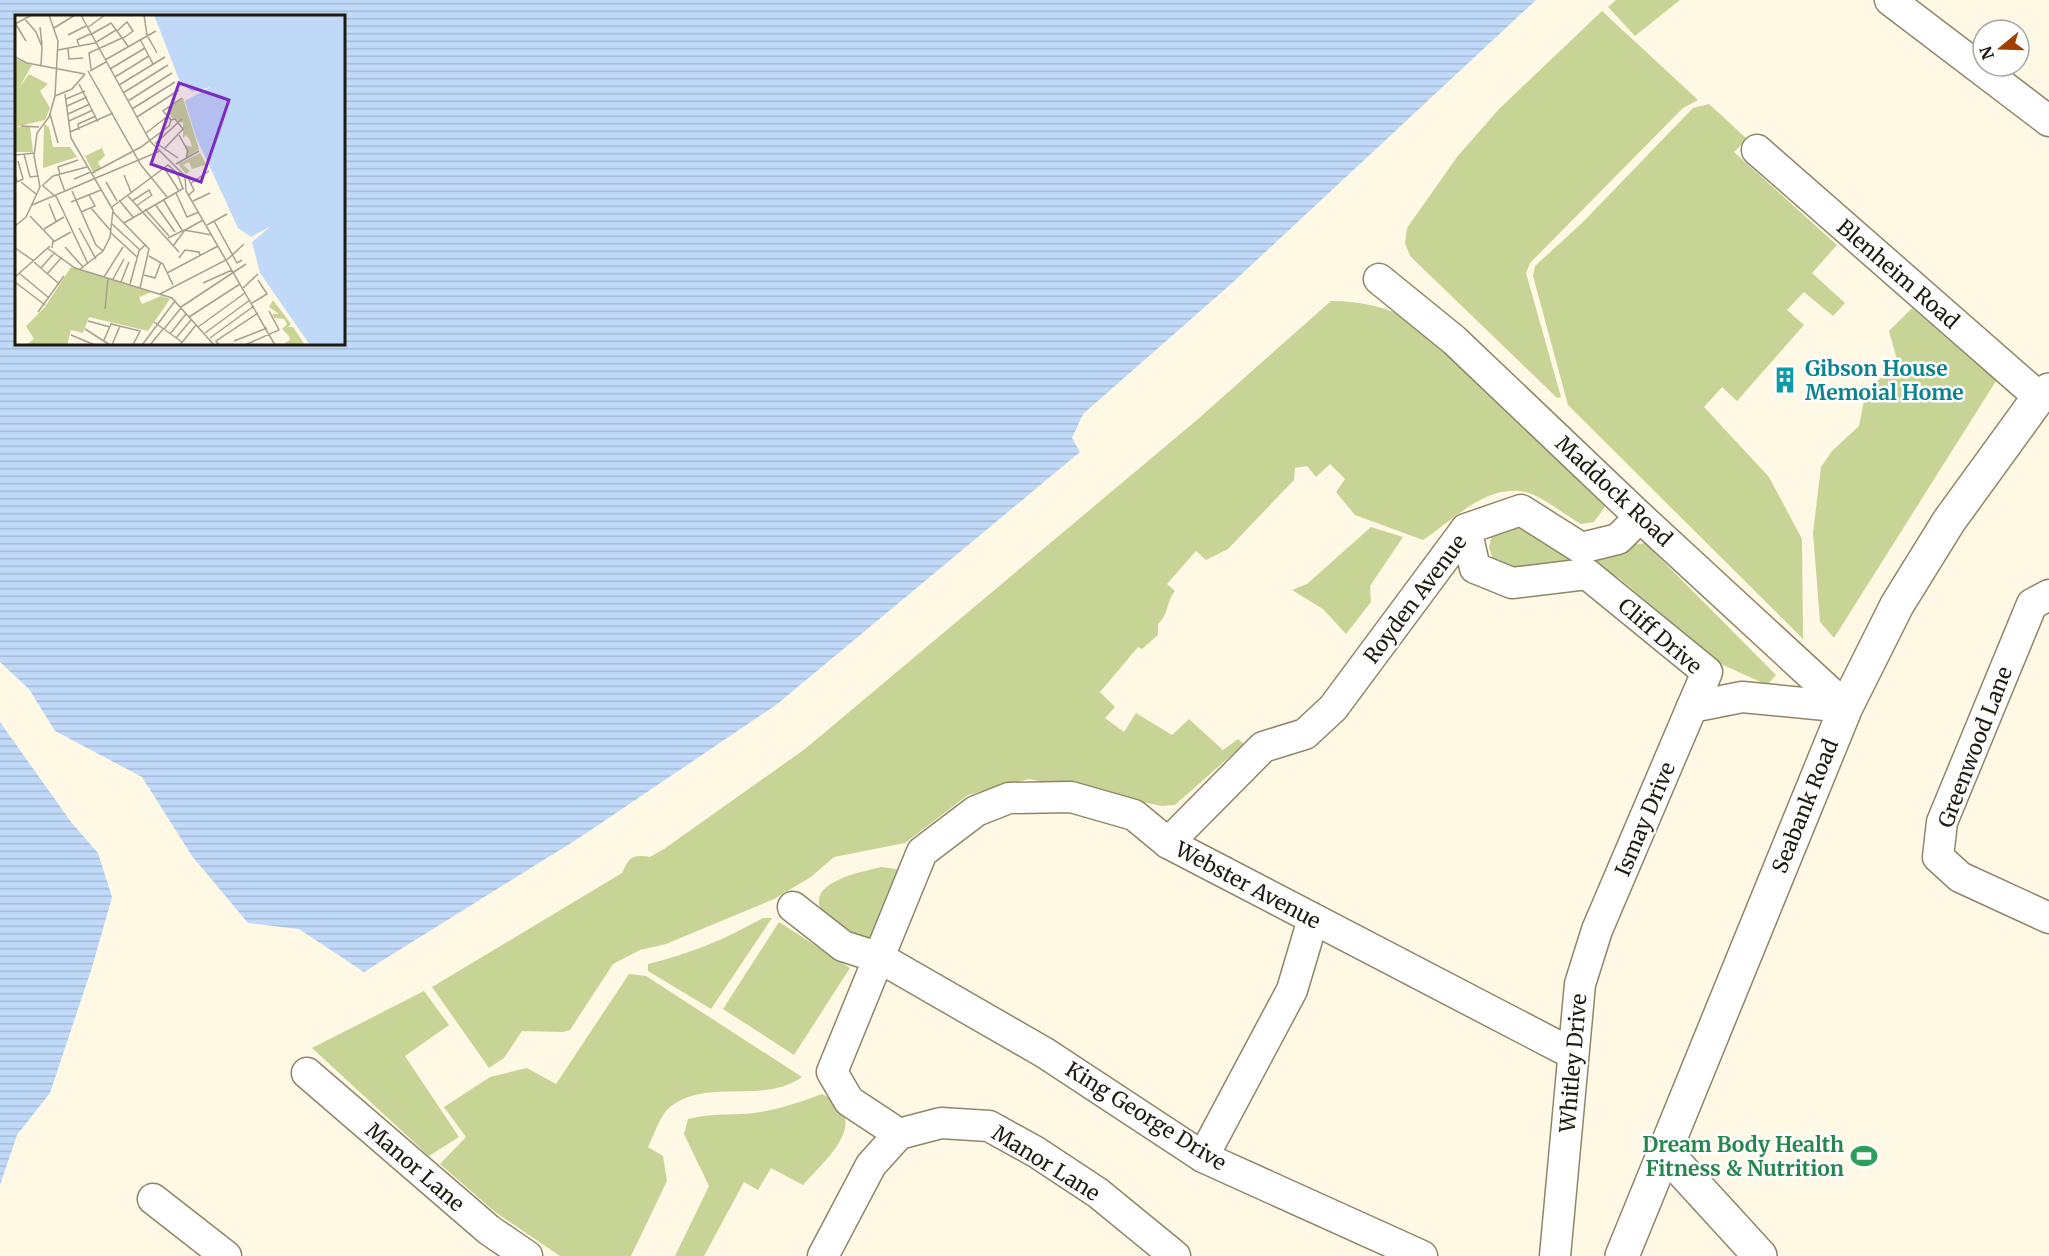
<svg xmlns="http://www.w3.org/2000/svg" width="2049" height="1256" font-family="Merriweather,serif">
<style>
.green{fill:#c8d495}
.water{fill:url(#water-rules);fill-rule:evenodd}
.lines{fill:none;stroke-linecap:round;stroke-linejoin:round}
.minor-casing{stroke:#8f8568;stroke-width:33}
.secondary-casing{stroke:#8f8568;stroke-width:36}
.primary-casing{stroke:#8f8568;stroke-width:36}
.minor{stroke:#fff;stroke-width:30}
.secondary{stroke:#fff;stroke-width:33}
.primary{stroke:#fff;stroke-width:33}
.labels{text-anchor:middle;dominant-baseline:central;stroke-width:5;stroke-linejoin:round;paint-order:stroke}
.street-label{font-size:21px;fill:#1f1b0f;stroke:#fff}
.culture-label{font-size:21px;font-weight:bold;fill:#0d838f;stroke:#fff;text-anchor:start}
.leisure-label{font-size:21px;font-weight:bold;fill:#27864d;stroke:#fff;text-anchor:end}
.inset-road{fill:none;stroke:#a5a08f;stroke-width:1.5}
.view{fill:#7b2cbf;fill-opacity:0.15;stroke:#7b2cbf;stroke-width:3}
.inset-edge{fill:none;stroke:#1f1b0f;stroke-width:3}
</style>
<defs>
<pattern id="water-rules" width="6" height="5" patternUnits="userSpaceOnUse" patternTransform="scale(1.5)"><rect width="6" height="5" fill="#c0d9f8"/><path d="M0 2.5h6" fill="none" stroke="#a5bad3"/></pattern>
</defs>
<rect width="100%" height="100%" fill="#fff8e5"/>
<g class="green">
<path d="M1616,0H1680L1635,36L1608,7Z"/>
<path d="M1602,11L1698,100L1683,108L1530,263L1526,273L1561,397L1557,398L1410,256L1405,243L1407,228L1457,157L1499,109Z"/>
<path d="M1709,104L1747,139L1734,152L1837,245L1812,273L1845,303L1833,316L1804,292L1787,310L1804,325L1737,401L1722,387L1704,407L1769,477L1802,539L1803,639L1568,405L1533,276L1535,266L1582,223L1693,108Z"/>
<path d="M1331,301C1362,301 1386,307 1413,321L1607,504L1594,522L1581,524C1565,515 1546,499 1529,493C1489,481 1453,520 1423,540L1355,515L1336,492L1345,479L1330,464L1316,477L1307,466L1295,468L1294,480L1228,549L1206,560L1196,551L1167,584L1175,591C1166,602 1169,614 1158,624V635L1142,649L1138,647L1100,692L1115,707L1105,718L1124,732L1136,713L1172,735L1189,719L1223,750L1238,739L1244,744L1175,805L1162,806L1029,779L968,795L905,843L834,857L811,877L774,899L666,944L640,950L613,964L570,1030L563,1032L522,1031L504,1058L489,1068L432,987L622,873C629,857 633,854 650,857L664,849L805,749L1198,419Z"/>
<path d="M1912,308L1996,381L1834,638L1820,622L1813,533L1821,467L1832,451L1859,426L1866,391L1898,363L1889,331Z"/>
<path d="M1513,521L1628,545L1645,543L1776,675L1767,685L1721,664L1619,578L1590,566L1511,570L1494,562L1489,547L1492,535Z"/>
<path d="M1371,527L1403,537L1370,586L1371,602L1346,634L1323,609L1292,590L1307,584Z"/>
<path d="M881,867L897,869L895,893L868,939L855,942L821,914C821,910 818,903 819,899C822,879 865,871 881,867Z"/>
<path d="M763,918H772L711,1009L648,971V964C690,954 725,939 763,918Z"/>
<path d="M779,922L850,968L794,1055L723,1009Z"/>
<path d="M629,974L646,976L802,1077C764,1105 707,1077 670,1107C660,1115 654,1135 648,1147L663,1156L667,1181L631,1256H560L495,1212L440,1164L466,1137L444,1107L490,1077L527,1068L556,1084Z"/>
<path d="M424,991L449,1025L405,1056L459,1137L429,1156L312,1048Z"/>
<path d="M822,1094C874,1120 827,1158 803,1185L771,1168L758,1190L744,1182L704,1256H675L709,1186L684,1134L688,1119C710,1114 718,1115 740,1114C769,1113 795,1104 822,1094Z"/>
</g>
<g class="water">
<path d="M0,0H1536L1231,284L1083,414L1072,438L1080,452L776,705L579,838L364,972L299,929L248,923L192,856L142,777L55,731L29,689L0,662ZM16,16H344V344H16Z"/>
<path d="M0,722L71,822L98,853L112,897L93,964L50,1093L17,1135L0,1185Z"/>
</g>
<g class="lines">
<g class="minor-casing">
<g id="minor">
<path d="M1890,0L2049,121"/>
<path d="M1757,150L2039,397"/>
<path d="M1379,279L1454,340L1640,517L1846,707"/>
<path d="M1466,529L1475,568L1512,583L1587,574L1707,672L1692,707L1742,697L1846,707"/>
<path d="M2049,595L2032,604L1942,822L1938,857L1960,877L2049,918"/>
<path d="M1168,843L1263,747L1305,734L1333,708L1466,529L1521,510L1581,548L1618,539L1640,517"/>
<path d="M793,907L843,946L880,958L1045,1053L1203,1157L1422,1256"/>
<path d="M307,1073L489,1230L527,1256"/>
<path d="M899,1134L849,1101L832,1072L922,852L976,811L1009,798L1071,797L1134,815L1168,843L1573,1054"/>
<path d="M1203,1157L1292,990L1313,919"/>
<path d="M153,1199L226,1256"/>
<path d="M823,1256L871,1165L899,1134L941,1123L989,1126L1036,1152L1098,1193L1175,1256"/>
<path d="M1555,1256L1580,984L1597,930L1692,707"/>
</g>
</g>
<g class="secondary-casing">
<path id="secondary" d="M1665,1152L1760,1256"/>
</g>
<g class="primary-casing">
<path id="primary" d="M1622,1256L1846,707L1897,605L1949,521L2039,397L2049,390"/>
</g>
<use href="#minor" class="minor"/>
<use href="#secondary" class="secondary"/>
<use href="#primary" class="primary"/>
</g>
<defs>
<g id="building-bare" transform="scale(2.07)"><path d="M-4-6H4V6H1V3H-1V6H-4ZM-2.5-4.3h1.7v1.8h-1.7ZM.8-4.3h1.7v1.8H.8ZM-2.5-1h1.7V.8h-1.7ZM.8-1h1.7V.8H.8Z" fill="#0f9aa8" stroke="#fff" stroke-width="2.5" paint-order="stroke"/></g>
<g id="stadium-bare" transform="scale(2.07)"><path d="M0-5a6.5 5 0 1 0 0 10a6.5 5 0 1 0 0-10ZM-3.5-1.8h7v3.6h-7Z" fill="#2e9e5b" stroke="#fff" stroke-width="2.5" paint-order="stroke"/></g>
</defs>
<g fill-rule="evenodd">
<use href="#building-bare" x="1785" y="380"/>
<use href="#stadium-bare" x="1864" y="1156"/>
</g>
<g class="labels">
<g class="street-label">
<text transform="translate(1898 274) rotate(41)">Blenheim Road</text>
<text transform="translate(1614 491) rotate(43)">Maddock Road</text>
<text transform="translate(1415 599) rotate(-53)">Royden Avenue</text>
<text transform="translate(1660 636) rotate(41)">Cliff Drive</text>
<text transform="translate(1975 747) rotate(-69)">Greenwood Lane</text>
<text transform="translate(1805 806) rotate(-68)">Seabank Road</text>
<text transform="translate(1645 819) rotate(-67)">Ismay Drive</text>
<text transform="translate(1248 885) rotate(28)">Webster Avenue</text>
<text transform="translate(1573 1063) rotate(-85)">Whitley Drive</text>
<text transform="translate(1146 1116) rotate(32)">King George Drive</text>
<text transform="translate(1046 1163) rotate(32)">Manor Lane</text>
<text transform="translate(415 1167) rotate(41)">Manor Lane</text>
</g>
<g class="culture-label">
<text x="1805" y="368">Gibson House<tspan x="1805" dy="24">Memoial Home</tspan></text>
</g>
<g class="leisure-label">
<text x="1844" y="1144">Dream Body Health<tspan x="1844" dy="24">Fitness &amp; Nutrition</tspan></text>
</g>
</g>
<g transform="translate(15 15)">
<rect width="330" height="330" fill="#fff8e5"/>
<path d="M0,44L17,50L4,73L0,71ZM168,83L184,134L172,142L170,130L177,132L175,125L171,120L168,123V108L157,103L152,93ZM29,109L34,112L38,132H55L62,142L28,153ZM15,111L18,137H0V112ZM87,133L90,141L83,147L86,153L78,157L70,141ZM185,138L194,155L190,150L177,154L174,147L168,150L175,156L171,159L163,149ZM56,252L136,277L124,282L127,289L146,281L155,284L133,316L74,302L68,318L56,315L52,330H11L19,324L11,311L30,292ZM258,285L276,309L273,312H278L290,330H267L275,325L274,321L267,314L272,309L269,304L259,303L257,299H264L254,292Z" fill="#c8d495"/>
<path d="M95,264L136,277L124,282L105,278ZM70,278L77,279L80,295L87,301L92,296H103L122,303L116,309L103,307L98,301L92,306L79,303V296L72,300L73,291L65,282Z" fill="#c8d495"/>
<path d="M14,59L33,69L25,76L35,93L30,105L0,112V71L4,73Z" fill="#c8d495"/>
<path d="M139,0H330V330H295L245,258L237,227L256,211L236,222L223,213L181,122L170,86L195,72L177,77L165,67Z" fill="#c0d9f8"/>
<path class="inset-road" d="M66,0L135,126L170,161L171,176L260,330M129,0L132,20L142,38M9,3L21,17L27,32L26,50M0,8L11,26M0,9L17,0M25,12L27,30M39,13L60,0M72,13L90,0M102,16L112,7L118,16L107,24M53,20L71,11M75,20L96,8L113,31M125,24L138,49M64,30L62,25L75,19M53,34L54,44L68,43M43,35L80,28L101,15M0,42L12,48L70,59M90,45L141,16M76,54L74,38L107,23M95,54L130,33M73,56L126,150L152,182M75,56L91,47M100,62L134,41M64,69L83,107M104,70L150,42M108,78L153,50M50,79L56,123L98,195L95,222L88,236L64,255M40,81L57,74L70,59M51,84L70,76M113,86L157,58M52,91L72,82M117,94L160,67M35,99L43,128M53,99L75,89M122,102L164,75M54,106L78,95M6,111L24,112M64,115L63,109L81,101M55,117L98,98M131,118L153,101M164,120L173,136L171,143M150,133L168,114L160,104L156,105M9,139L15,162L23,161M0,140L20,138M163,143L141,128L167,104M161,149L184,136M150,154L164,176M77,158L126,132L154,111L156,105L148,96L167,83M0,159L2,167L8,164L3,146M45,159L43,152L63,145M44,160L50,177M109,160L116,177M173,163L179,175L174,180M59,164L76,157M6,167L21,179M91,167L102,186M176,168L194,156M27,170L41,182M28,170L38,161L72,152M57,176L81,230L88,236M161,178L172,202L184,197M112,180L164,237M41,181L73,249M148,184L167,215M104,185L118,202M117,186L134,175L137,181M178,186L195,178M56,187L86,175M34,189L41,206M140,189L160,217M17,190L145,136M121,191L137,180M97,192L153,150L162,158L168,174M76,193L95,215M130,194L154,221M66,197L80,191L74,180M98,197L134,234L125,273M15,201L38,225L37,233M199,206L222,248L227,245M96,208L125,235M109,208L169,173M192,210L212,199M0,211L11,202L25,172L19,141L22,118L34,102L40,81L43,26L34,0M64,213L81,244M29,214L49,202M170,215L188,205M95,217L122,242M153,223L169,215L197,220M38,227L56,217M158,231L170,215M50,232L68,252M0,233L19,246M32,233L60,253L157,283L199,330M134,241L148,249L158,270M164,243L170,235L184,237L185,240M19,247L43,268M26,253L40,237M4,258L34,283M152,258L203,231M32,259L47,242M129,260L140,263L146,247M0,262L35,231M89,262L108,232M98,264L109,244M0,267L30,290M106,267L114,247M188,268L217,255M115,269L124,236L131,229M228,273L243,259M145,279L213,244L229,229M237,288L252,279L243,265M166,292L231,249M90,294L93,263M23,297L49,261M174,302L225,269M73,306L95,312M139,307L167,327M183,312L230,278M70,314L95,330M149,314L166,293M190,318L235,285M155,319L171,299M56,320L80,330M161,323L176,305M195,323L239,291M89,325L96,309L125,316L118,330M219,326L252,313M97,330L105,311M127,330L160,286M135,330L148,314M165,330L181,310M204,330L201,326L243,298M230,330L264,315L254,296"/>
<path class="view" d="M164,68L214,85L186,167L136,149Z"/>
<rect width="330" height="330" class="inset-edge"/>
</g>
<g transform="translate(2001 48) rotate(251)"><circle r="28" fill="#ffffff" stroke="#a5a49f" stroke-width="1.5"/>
<path d="M0-4.5L10 22L0 15L-10 22Z" fill="#a13f00"/>
<text y="-9" font-size="16" font-weight="bold" text-anchor="middle" fill="#1f1b0f">N</text>
</g>
</svg>
